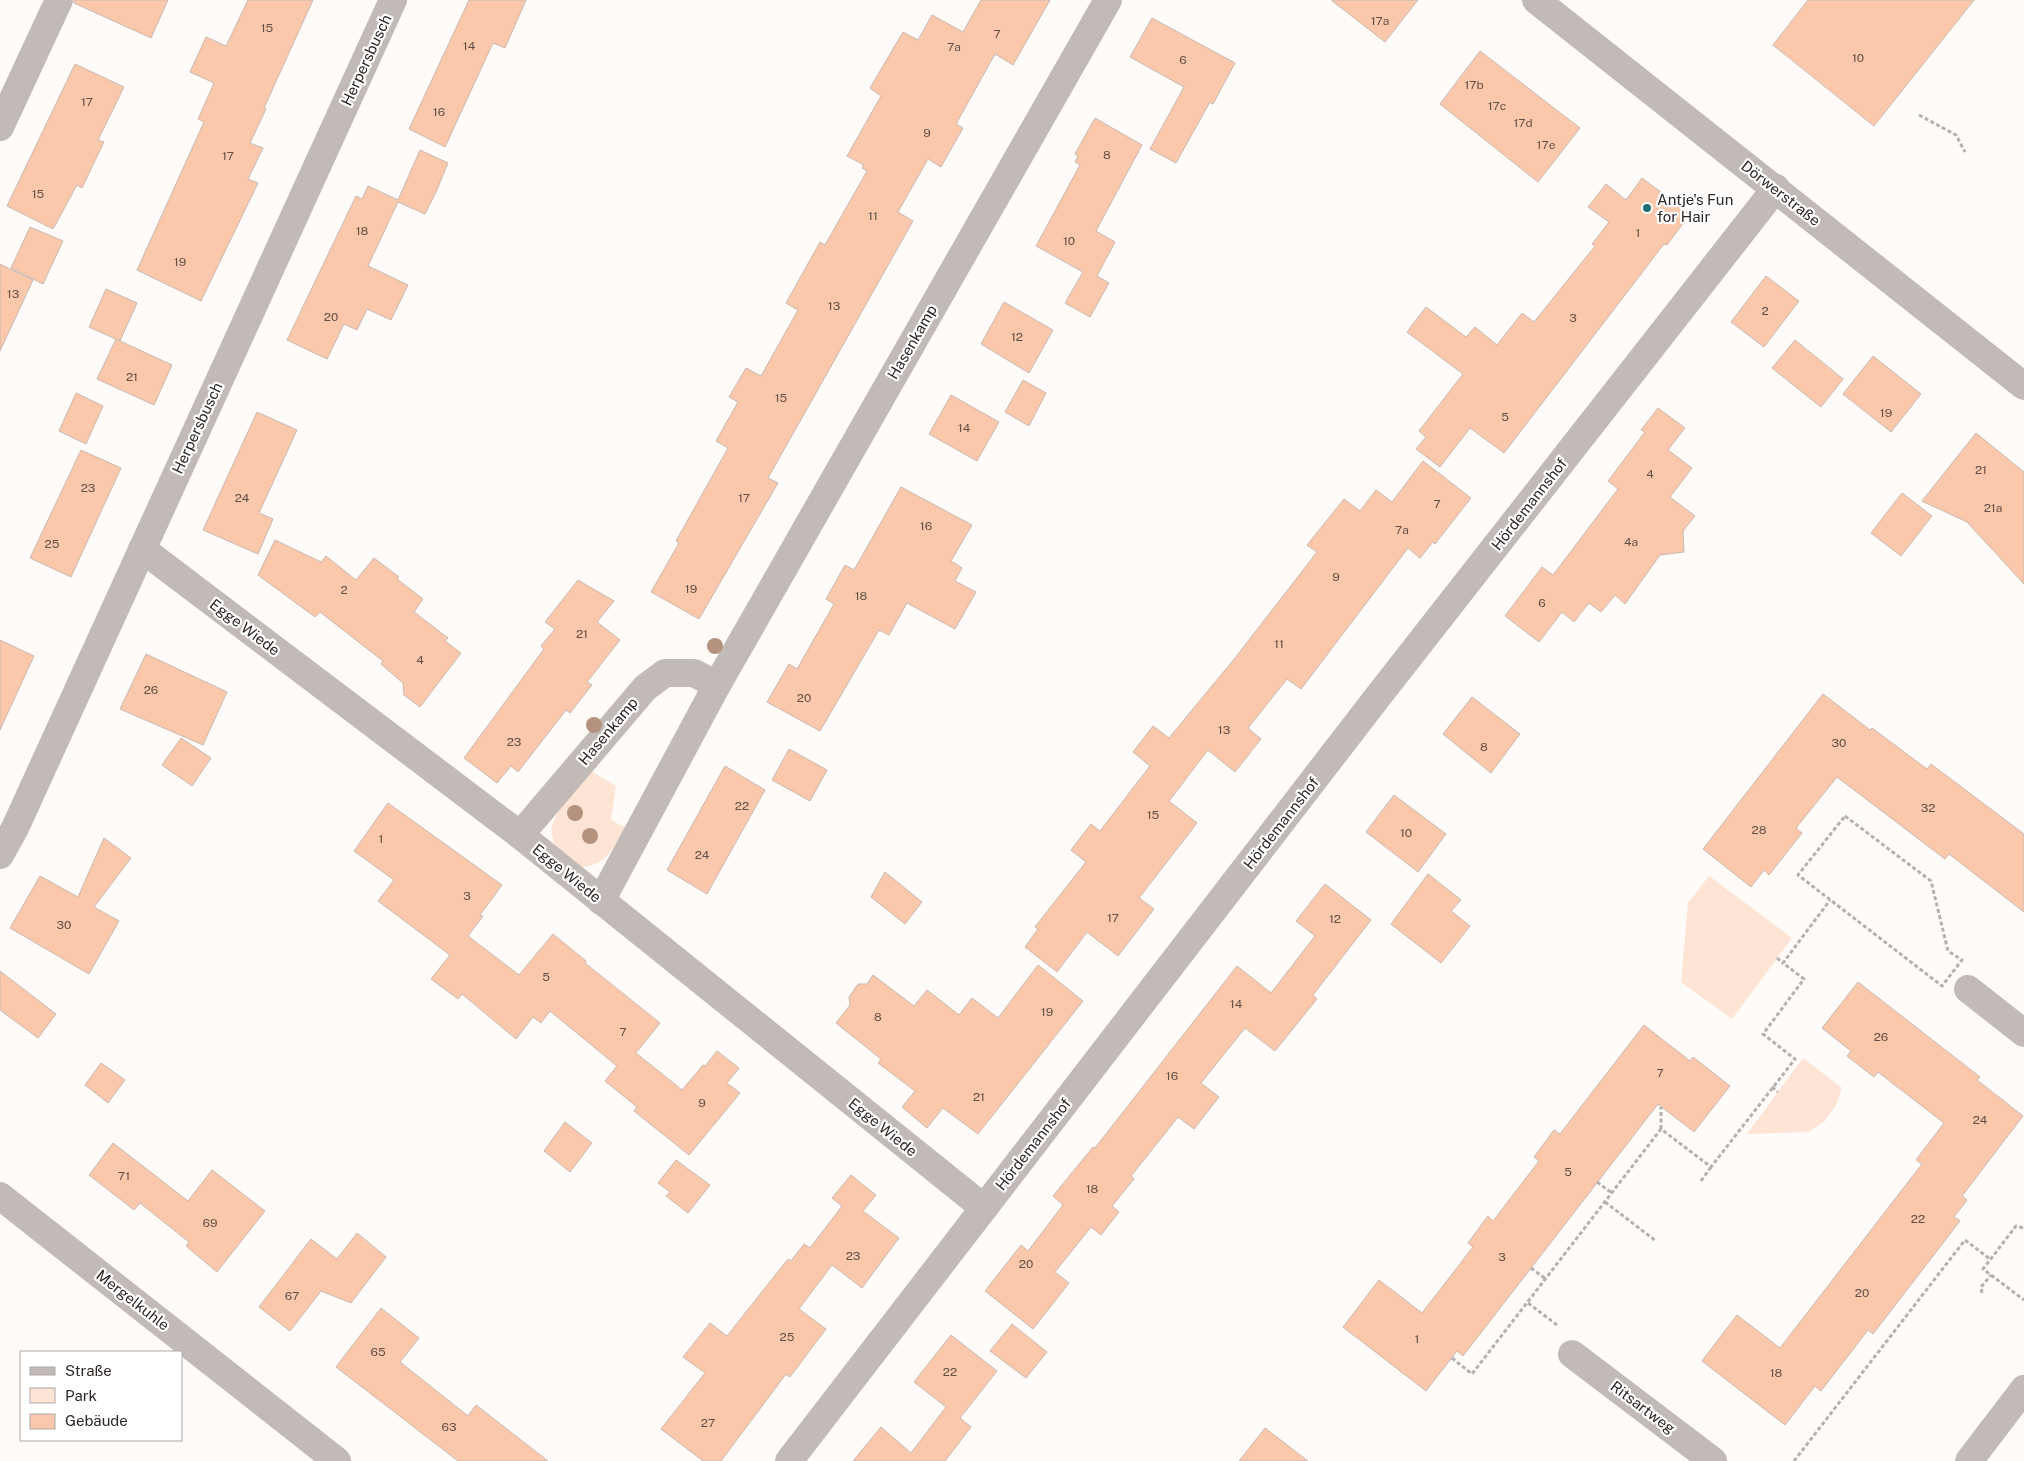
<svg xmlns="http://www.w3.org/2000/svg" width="2024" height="1461" font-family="'Public Sans',sans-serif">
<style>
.green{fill:#fee4d5}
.building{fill:#fbc8ab;stroke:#c7b9b1}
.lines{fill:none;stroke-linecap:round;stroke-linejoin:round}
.path{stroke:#b5b1ae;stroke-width:3;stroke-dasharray:4 2.5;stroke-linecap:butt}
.minor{stroke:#c1bab7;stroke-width:28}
.tree{fill:#b4927d}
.poi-dot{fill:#216d72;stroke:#fff;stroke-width:2}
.labels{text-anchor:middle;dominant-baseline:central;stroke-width:4.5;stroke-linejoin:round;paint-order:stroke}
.number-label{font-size:12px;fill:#604f46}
.street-label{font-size:15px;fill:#2d2724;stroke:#fff}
.poi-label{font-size:15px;fill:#2d2724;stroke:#fff;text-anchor:start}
</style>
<rect width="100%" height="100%" fill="#fefbf9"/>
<g class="green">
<path d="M591,771L616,786L611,820L626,828C612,849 607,866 580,867L554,845L551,828L559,809Z"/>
<path d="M1709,876L1792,938L1732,1019L1681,982L1688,903Z"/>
<path d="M1803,1058L1842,1088L1835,1107L1824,1122L1808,1132L1747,1134Z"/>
</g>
<g class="building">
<path d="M74,0H168L151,38L74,3Z"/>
<path d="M248,0H313L264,108L266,109L250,143L263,148L248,179L258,183L201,301L137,270L204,122L198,119L214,83L190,72L206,37L226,46Z"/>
<path d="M469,0H526L505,48L493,43L445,147L409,129Z"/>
<path d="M981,0H1050L1013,65L995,54L956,124L963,128L941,167L928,159L898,212L913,221L768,478L778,483L699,619L651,592L679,543L676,541L728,448L716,441L738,402L729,397L746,368L761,376L798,310L786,303L820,242L825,245L867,171L862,168L864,165L847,156L881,96L870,88L903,32L918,40L932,15L963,32Z"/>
<path d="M1331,0H1418L1385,42Z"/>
<path d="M1808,0H1974L1874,126L1773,45Z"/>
<path d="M1152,18L1235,63L1213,104L1210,102L1176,163L1150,149L1184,87L1130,57Z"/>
<path d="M1480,51L1580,128L1538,182L1440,104Z"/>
<path d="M75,64L124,87L98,140L104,142L82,188L77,185L53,229L7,206Z"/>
<path d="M1095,118L1142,145L1096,231L1115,242L1097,276L1109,283L1090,317L1065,303L1083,272L1036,246L1080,165L1075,162L1078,156L1075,154Z"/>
<path d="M420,150L448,163L436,192L425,214L398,202L368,266L408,285L391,320L367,309L357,330L344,324L327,359L287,340L356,196L362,199L368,186L398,200Z"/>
<path d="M1642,178L1690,214L1667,245L1664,244L1504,453L1470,428L1440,467L1416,449L1426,437L1419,431L1463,374L1407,332L1426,307L1466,337L1475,327L1497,345L1522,313L1534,322L1595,246L1592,244L1609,222L1588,207L1606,184L1626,200Z"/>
<path d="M30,227L63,241L43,284L11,268Z"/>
<path d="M0,264L33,280L0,351Z"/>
<path d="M1766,276L1799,301L1764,347L1731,322Z"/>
<path d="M106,289L137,303L120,341L89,327Z"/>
<path d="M1004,302L1053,330L1029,373L981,344Z"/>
<path d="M116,339L172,365L154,405L97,379Z"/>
<path d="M1795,340L1843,379L1821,407L1772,368Z"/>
<path d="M1873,356L1921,394L1891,432L1843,394Z"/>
<path d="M1023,380L1046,393L1029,426L1005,412Z"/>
<path d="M76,393L103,406L86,444L59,431Z"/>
<path d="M951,395L999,422L977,461L929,434Z"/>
<path d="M1658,408L1685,428L1668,450L1692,468L1670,497L1695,516L1683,531L1684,552L1660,555L1625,604L1615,595L1601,612L1589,603L1574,622L1562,612L1539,642L1505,616L1542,567L1553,575L1618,489L1608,481L1645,432L1641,430Z"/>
<path d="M257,412L297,430L259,513L273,519L258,554L203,530Z"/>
<path d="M1976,433L2024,472V584L1967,522L1922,501Z"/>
<path d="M81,450L121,468L71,577L30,558Z"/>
<path d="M1423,461L1471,498L1435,544L1433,542L1420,558L1408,548L1301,689L1287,679L1248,728L1261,739L1235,772L1208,750L1169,801L1197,823L1139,898L1154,909L1118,956L1087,932L1057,972L1025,947L1038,929L1035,927L1086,862L1071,850L1091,824L1100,831L1150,766L1133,752L1153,726L1169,738L1235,658L1317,552L1307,545L1344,499L1360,511L1376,490L1392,502Z"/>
<path d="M901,487L972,525L951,561L962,568L955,581L976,592L955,629L907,603L889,635L879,630L820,731L767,702L789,664L797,669L834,604L826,599L845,565L854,570Z"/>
<path d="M1902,493L1932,516L1901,556L1871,533Z"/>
<path d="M275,540L321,562L326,556L356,580L374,558L399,577L397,579L423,599L414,612L448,638L445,641L461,653L420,707L404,695L403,683L381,664L383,661L320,612L315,617L258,575Z"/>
<path d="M578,580L614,601L597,622L620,640L587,682L592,685L570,713L566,710L518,772L511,766L497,783L464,758L544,649L541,646L555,629L545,622Z"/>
<path d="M0,640L34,656L0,730Z"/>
<path d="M146,654L227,692L203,745L120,709Z"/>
<path d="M1823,694L1870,730L1872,728L1927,769L1931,764L2024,834V912L1949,854L1945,859L1837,777L1796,828L1802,833L1769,875L1764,870L1751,887L1703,849Z"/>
<path d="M1472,697L1520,734L1491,773L1443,734Z"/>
<path d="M181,738L211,758L192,786L162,765Z"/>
<path d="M789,749L827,770L810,801L772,780Z"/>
<path d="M725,766L765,790L707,894L667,870Z"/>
<path d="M1394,795L1446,834L1418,872L1366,832Z"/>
<path d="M388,803L502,885L480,915L483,916L468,936L519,975L553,934L586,961L585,963L660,1023L636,1053L682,1090L703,1065L705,1066L717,1051L739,1068L727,1083L740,1093L689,1155L634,1111L637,1107L605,1081L617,1066L550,1011L541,1023L533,1017L516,1039L462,994L458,999L431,979L450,955L378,901L394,880L354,851Z"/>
<path d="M104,838L131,858L94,907L119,921L89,974L10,928L40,876L78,897Z"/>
<path d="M885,872L922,902L905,924L871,897Z"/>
<path d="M1428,874L1461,900L1451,911L1470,926L1441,963L1391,924Z"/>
<path d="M1325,884L1371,920L1313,995L1317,999L1275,1051L1245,1028L1201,1083L1219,1097L1194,1129L1178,1117L1131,1176L1134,1179L1112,1206L1119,1212L1101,1235L1091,1227L1055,1272L1069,1283L1033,1329L985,1291L1021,1245L1028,1251L1063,1205L1053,1196L1093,1147L1095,1148L1237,966L1271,993L1315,936L1296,921Z"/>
<path d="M1038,965L1083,1001L978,1134L943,1108L927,1128L902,1107L915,1091L878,1063L881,1059L836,1023L850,1005L849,997L858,984H867L873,975L914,1006L927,990L959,1015L972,998L998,1018Z"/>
<path d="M0,971L56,1014L38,1038L0,1010Z"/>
<path d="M1858,982L1980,1077L1977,1080L2023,1116L1962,1196L1967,1200L1954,1217L1960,1221L1903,1295L1873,1334L1868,1330L1821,1391L1815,1386L1785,1425L1702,1361L1737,1315L1780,1348L1922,1164L1916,1160L1944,1123L1878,1072L1874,1077L1847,1056L1851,1051L1822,1028Z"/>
<path d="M1644,1025L1690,1061L1693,1057L1730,1086L1694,1132L1658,1104L1463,1356L1457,1351L1426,1391L1343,1327L1379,1280L1422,1313L1473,1247L1468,1243L1488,1216L1493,1221L1539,1161L1534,1157L1554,1130L1560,1134Z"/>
<path d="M101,1063L125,1080L108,1103L85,1085Z"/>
<path d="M565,1122L592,1143L570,1172L544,1151Z"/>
<path d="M113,1143L188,1201L212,1170L265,1211L217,1272L186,1246L189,1242L140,1203L134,1210L89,1175Z"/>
<path d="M676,1160L710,1185L688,1213L666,1196L670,1192L658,1183Z"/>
<path d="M851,1175L876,1195L863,1211L899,1238L862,1288L832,1265L799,1309L826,1329L790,1377L786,1374L721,1461H703L661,1429L705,1373L683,1357L710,1323L727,1336L788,1259L791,1261L804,1244L810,1248L842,1206L832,1198Z"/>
<path d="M357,1233L386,1257L351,1303L321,1291L290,1331L259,1307L311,1239L337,1259Z"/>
<path d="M381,1308L419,1338L400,1362L468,1416L476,1405L548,1461H458L336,1367Z"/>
<path d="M1012,1324L1047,1352L1026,1378L990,1351Z"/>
<path d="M951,1335L997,1371L960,1418L971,1427L945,1461H853L881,1427L911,1453L946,1407L914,1382Z"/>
<path d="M1265,1428L1308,1461H1239Z"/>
</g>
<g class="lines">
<g class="path">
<path d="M1919,115L1956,135L1965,152"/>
<path d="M1845,816L1931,881L1948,951L1962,960L1942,986L1798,875Z"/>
<path d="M1777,958L1783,963"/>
<path d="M1772,1087L1778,1092"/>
<path d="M1661,1129V1107"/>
<path d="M1701,1181L1711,1167"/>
<path d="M1597,1182L1612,1193"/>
<path d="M1605,1202L1656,1241"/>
<path d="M2023,1228L2016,1226L1983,1269L2024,1300"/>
<path d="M1531,1268L1546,1279"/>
<path d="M1982,1293L1981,1287L1991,1275"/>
<path d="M1528,1303L1557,1325"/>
<path d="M1452,1358L1472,1374L1661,1129L1711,1167L1795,1059L1763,1034L1804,979L1783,963L1830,900"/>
<path d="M1794,1461L1965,1240L1990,1259"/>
</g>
<g class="minor">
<path d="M1536,0L2024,386"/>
<path d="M0,127L59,0"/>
<path d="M142,549L520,835L984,1208"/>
<path d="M717,685L1108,0"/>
<path d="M520,835L645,688L665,673H694L717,685L601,901"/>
<path d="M0,855L15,828L393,0"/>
<path d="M1968,989L2024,1033"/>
<path d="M0,1196L337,1461"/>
<path d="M1572,1354L1713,1461"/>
<path d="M789,1461L1376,699L1776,188"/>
<path d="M1969,1461L2024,1389"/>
</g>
</g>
<g class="tree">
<circle cx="715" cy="646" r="8"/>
<circle cx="594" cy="725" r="8"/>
<circle cx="575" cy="813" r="8"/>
<circle cx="590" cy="836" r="8"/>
</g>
<circle class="poi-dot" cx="1647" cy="208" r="5"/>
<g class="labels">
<g class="number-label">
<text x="1380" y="21">17a</text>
<text x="267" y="28">15</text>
<text x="997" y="34">7</text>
<text x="469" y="46">14</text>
<text x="954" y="47">7a</text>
<text x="1858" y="58">10</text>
<text x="1183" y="60">6</text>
<text x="1474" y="85">17b</text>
<text x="87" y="102">17</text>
<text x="1497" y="106">17c</text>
<text x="439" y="112">16</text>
<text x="1523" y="123">17d</text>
<text x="927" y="133">9</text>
<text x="1546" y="145">17e</text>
<text x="1107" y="155">8</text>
<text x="228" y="156">17</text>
<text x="38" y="194">15</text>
<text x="873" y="216">11</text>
<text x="362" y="231">18</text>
<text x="1638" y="233">1</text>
<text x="1069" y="241">10</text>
<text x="180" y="262">19</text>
<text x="13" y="294">13</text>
<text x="834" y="306">13</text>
<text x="1765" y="311">2</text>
<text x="331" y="317">20</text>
<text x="1573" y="318">3</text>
<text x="1017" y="337">12</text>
<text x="132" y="377">21</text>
<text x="781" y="398">15</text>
<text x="1886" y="413">19</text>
<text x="1505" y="417">5</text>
<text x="964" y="428">14</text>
<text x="1981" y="470">21</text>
<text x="1650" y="474">4</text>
<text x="88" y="488">23</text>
<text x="242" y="498">24</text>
<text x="744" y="498">17</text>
<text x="1437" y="504">7</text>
<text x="1993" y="508">21a</text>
<text x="926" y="526">16</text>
<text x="1402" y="530">7a</text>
<text x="1631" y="542">4a</text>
<text x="52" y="544">25</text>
<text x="1336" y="577">9</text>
<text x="691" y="589">19</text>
<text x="344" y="590">2</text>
<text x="861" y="596">18</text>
<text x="1542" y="603">6</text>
<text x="582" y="634">21</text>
<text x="1279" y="644">11</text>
<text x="420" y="660">4</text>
<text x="151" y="690">26</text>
<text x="804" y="698">20</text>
<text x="1224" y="730">13</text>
<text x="514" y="742">23</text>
<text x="1839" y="743">30</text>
<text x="1484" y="747">8</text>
<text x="742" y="806">22</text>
<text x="1928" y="808">32</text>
<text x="1153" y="815">15</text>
<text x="1759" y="830">28</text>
<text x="1406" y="833">10</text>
<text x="381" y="839">1</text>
<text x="702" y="855">24</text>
<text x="467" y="896">3</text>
<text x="1113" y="918">17</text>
<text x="1335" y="919">12</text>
<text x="64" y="925">30</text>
<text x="546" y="977">5</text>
<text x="1236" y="1004">14</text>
<text x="1047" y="1012">19</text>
<text x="878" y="1017">8</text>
<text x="623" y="1032">7</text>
<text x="1881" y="1037">26</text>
<text x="1660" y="1073">7</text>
<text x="1172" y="1076">16</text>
<text x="979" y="1097">21</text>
<text x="702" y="1103">9</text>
<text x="1980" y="1120">24</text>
<text x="1568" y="1172">5</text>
<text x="124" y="1176">71</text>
<text x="1092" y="1189">18</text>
<text x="1918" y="1219">22</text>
<text x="210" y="1223">69</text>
<text x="853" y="1256">23</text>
<text x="1502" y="1257">3</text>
<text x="1026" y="1264">20</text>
<text x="1862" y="1293">20</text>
<text x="292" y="1296">67</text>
<text x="787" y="1337">25</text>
<text x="1417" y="1339">1</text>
<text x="378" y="1352">65</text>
<text x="950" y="1372">22</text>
<text x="1776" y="1373">18</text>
<text x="708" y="1423">27</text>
<text x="449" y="1427">63</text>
</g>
<g class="street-label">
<text transform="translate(366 60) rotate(-65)">Herpersbusch</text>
<text transform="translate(1781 193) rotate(38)">Dörwerstraße</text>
<text transform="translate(912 342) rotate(-60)">Hasenkamp</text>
<text transform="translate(197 428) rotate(-65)">Herpersbusch</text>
<text transform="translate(1529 504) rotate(-52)">Hördemannshof</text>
<text transform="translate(245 627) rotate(37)">Egge Wiede</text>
<text transform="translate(608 731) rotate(-50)">Hasenkamp</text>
<text transform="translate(1281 823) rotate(-52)">Hördemannshof</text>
<text transform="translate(567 873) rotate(39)">Egge Wiede</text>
<text transform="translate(883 1127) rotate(39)">Egge Wiede</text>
<text transform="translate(1033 1144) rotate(-52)">Hördemannshof</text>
<text transform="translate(133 1300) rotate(38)">Mergelkuhle</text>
<text transform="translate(1643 1407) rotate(37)">Ritsartweg</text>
</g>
<g class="poi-label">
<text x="1657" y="199">Antje's Fun<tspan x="1657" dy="17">for Hair</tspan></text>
</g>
</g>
<rect x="20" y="1351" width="162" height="90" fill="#ffffff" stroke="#aba9a7"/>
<rect x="30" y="1367" width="25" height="8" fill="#c1bab7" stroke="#aba9a7"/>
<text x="65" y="1376" font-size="15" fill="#2d2724">Straße</text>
<rect x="30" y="1388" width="25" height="15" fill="#fee4d5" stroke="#aba9a7"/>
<text x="65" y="1401" font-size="15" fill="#2d2724">Park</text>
<rect x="30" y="1414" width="25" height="15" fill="#fbc8ab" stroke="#aba9a7"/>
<text x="65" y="1426" font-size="15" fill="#2d2724">Gebäude</text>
</svg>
